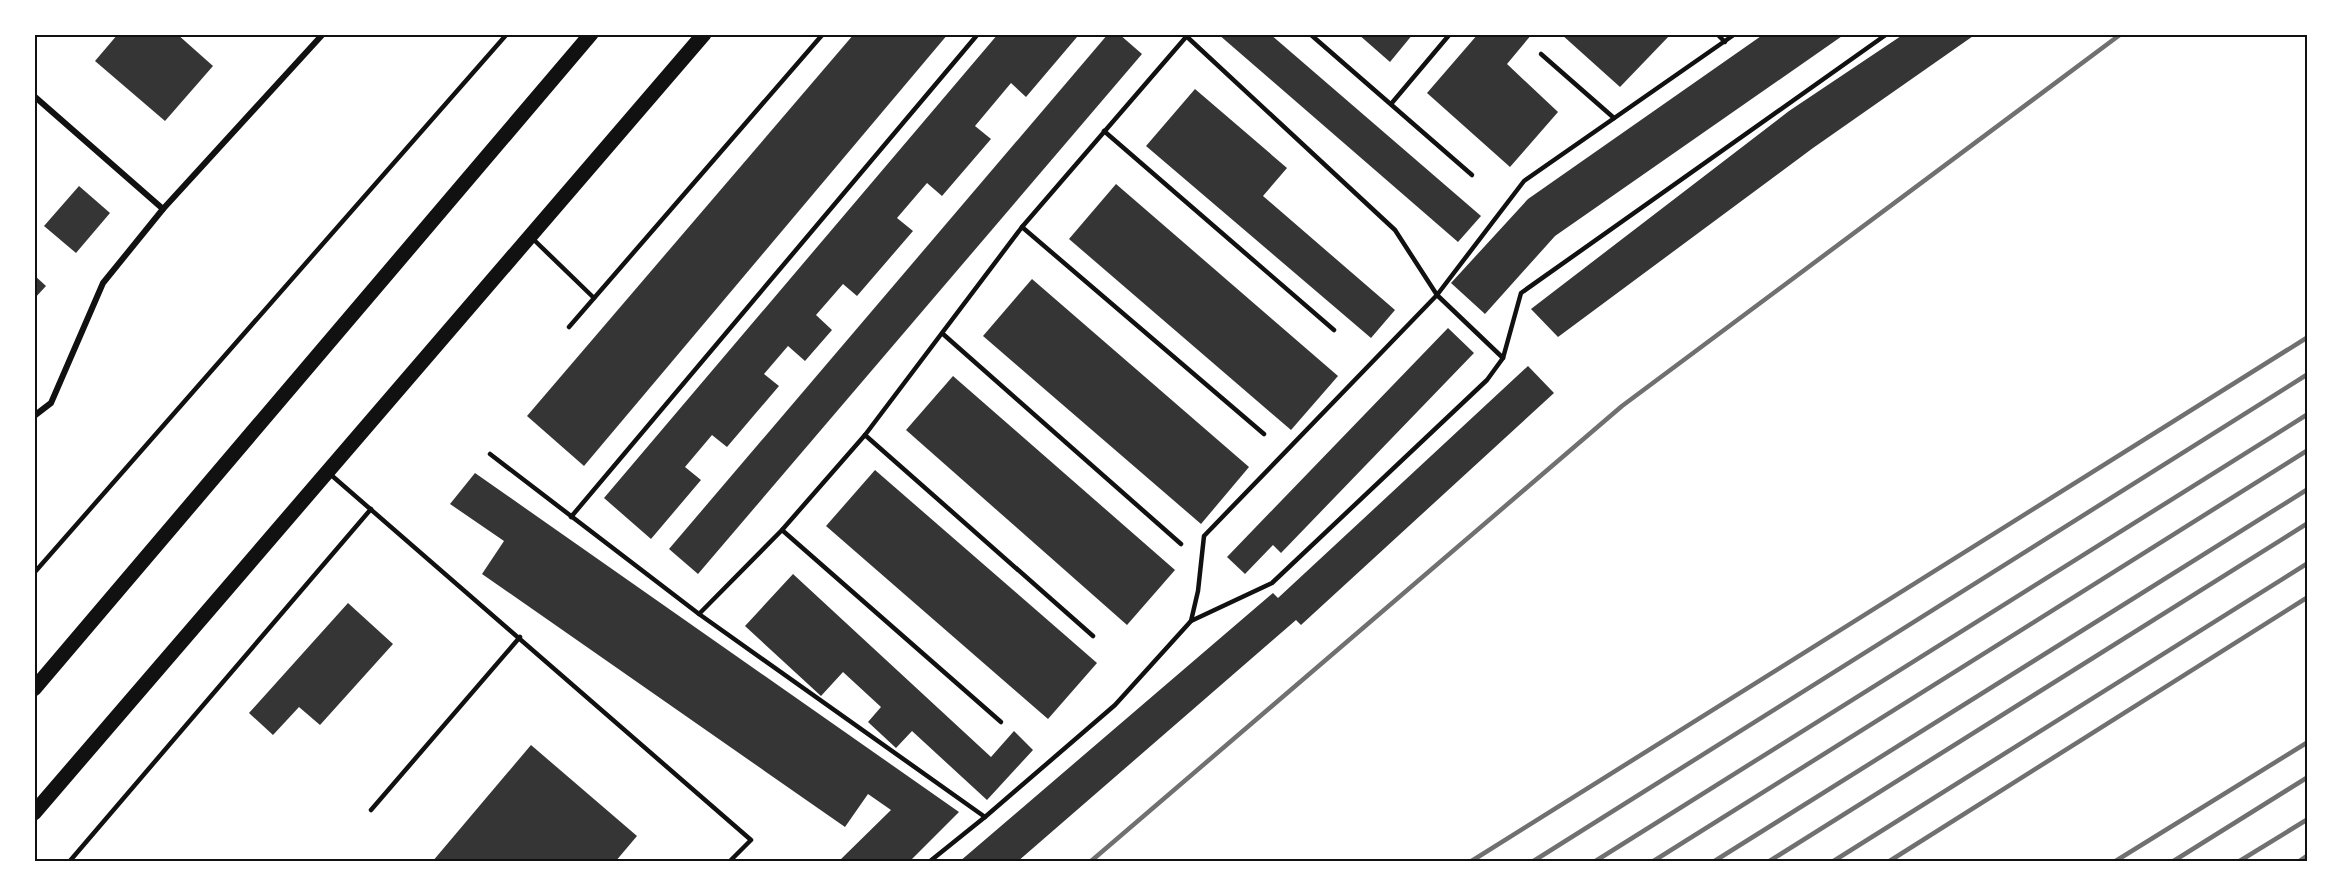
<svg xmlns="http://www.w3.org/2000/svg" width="2342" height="896" font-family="'Fira Sans Condensed',sans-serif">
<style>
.building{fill:#353535}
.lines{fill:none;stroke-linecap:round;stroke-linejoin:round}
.service{stroke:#111;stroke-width:4.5}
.minor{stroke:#111;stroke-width:6}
.primary{stroke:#111;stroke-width:15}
.rail{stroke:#707070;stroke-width:4.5}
.neatline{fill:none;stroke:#111;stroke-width:2}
</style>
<rect width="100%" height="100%" fill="#fff"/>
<g class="building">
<path d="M118,34H177L213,66L165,121L95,61Z"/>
<path d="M854,34H948L584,466L527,416Z"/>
<path d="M998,34H1074L1077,37L1026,97L1011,83L975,126L991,139L942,196L927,183L897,218L913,231L857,296L843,284L816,315L832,330L805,361L788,346L764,374L779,386L727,447L712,435L685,467L701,480L651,539L604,498Z"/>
<path d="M1108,34H1119L1142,54L698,574L669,549Z"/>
<path d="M1218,34H1270L1481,216L1458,242Z"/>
<path d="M1358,34H1413L1390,62Z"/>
<path d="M1478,34H1532L1507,64L1558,112L1510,167L1427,93Z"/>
<path d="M1561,34H1671L1620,87Z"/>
<path d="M1764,34H1845L1555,236L1485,314L1451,283L1528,199Z"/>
<path d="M1904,34H1976L1813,148L1558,337L1531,309L1789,111Z"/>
<path d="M1195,89L1287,168L1263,196L1395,310L1371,338L1146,146Z"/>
<path d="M1116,184L1338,376L1291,430L1069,239Z"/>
<path d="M79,186L110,213L76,253L44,226Z"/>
<path d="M34,275L46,286L34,299Z"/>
<path d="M1032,279L1249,467L1201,524L983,336Z"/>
<path d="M1448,328L1474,353L1281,553L1273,545L1245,574L1227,557Z"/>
<path d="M1528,366L1554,393L1301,625L1296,620L1017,862H959L1273,593L1278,598Z"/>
<path d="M953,376L1175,570L1127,625L906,430Z"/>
<path d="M875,470L1097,663L1048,719L826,526Z"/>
<path d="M475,473L959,812L909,862H838L891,810L868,794L845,827L482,574L504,541L450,504Z"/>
<path d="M793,574L991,757L1014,731L1033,750L987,800L912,731L896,748L868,722L881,707L843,672L821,696L745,626Z"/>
<path d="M348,603L393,644L320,725L299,707L273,735L249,713Z"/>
<path d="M531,745L637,836L615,862H432Z"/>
</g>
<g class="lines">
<g class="service">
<path d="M1184,34L1395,230L1437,295L1503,358"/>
<path d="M1310,34L1472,175"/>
<path d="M1717,34L1725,42"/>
<path d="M1541,54L1614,118"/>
<path d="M1391,104L1450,34"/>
<path d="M1104,131L1334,330"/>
<path d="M1022,227L1264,434"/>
<path d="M531,237L594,298"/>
<path d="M569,327L823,34"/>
<path d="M943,334L1181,544"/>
<path d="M865,435L1093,636"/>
<path d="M490,454L699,614L985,817"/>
<path d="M330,474L751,840L729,862"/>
<path d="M571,517L978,34"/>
<path d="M782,530L1001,722"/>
<path d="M34,573L507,34"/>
<path d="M699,614L782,530L865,435L1022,227L1186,37"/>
<path d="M1191,621L1272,583L1487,380L1503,358L1521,293L1887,34"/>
<path d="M371,810L520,637"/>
<path d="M69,862L371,509"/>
<path d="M929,862L985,817L1115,705L1191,621L1198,591L1204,536L1437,295L1524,181L1735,34"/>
</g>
<g class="minor">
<path d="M34,96L163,209"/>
<path d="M34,416L51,403L103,283L163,209L323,34"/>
</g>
<g class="primary">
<path d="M34,689L591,34"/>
<path d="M34,813L704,34"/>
</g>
<g class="rail">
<path d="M1090,862L1622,406L2121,34"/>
<path d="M1470,862L2308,337"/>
<path d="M1532,862L2308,374"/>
<path d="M1594,862L2308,414"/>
<path d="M1652,862L2308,450"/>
<path d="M1713,862L2308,489"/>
<path d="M1768,862L2308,523"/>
<path d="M1832,862L2308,563"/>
<path d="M1888,862L2308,597"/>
<path d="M2114,862L2308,742"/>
<path d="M2172,862L2308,777"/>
<path d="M2238,862L2308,819"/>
<path d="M2298,862L2308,855"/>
</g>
</g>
<rect width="2342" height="896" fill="none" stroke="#ffffff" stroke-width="72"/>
<rect x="36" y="36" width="2270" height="824" class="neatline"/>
</svg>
